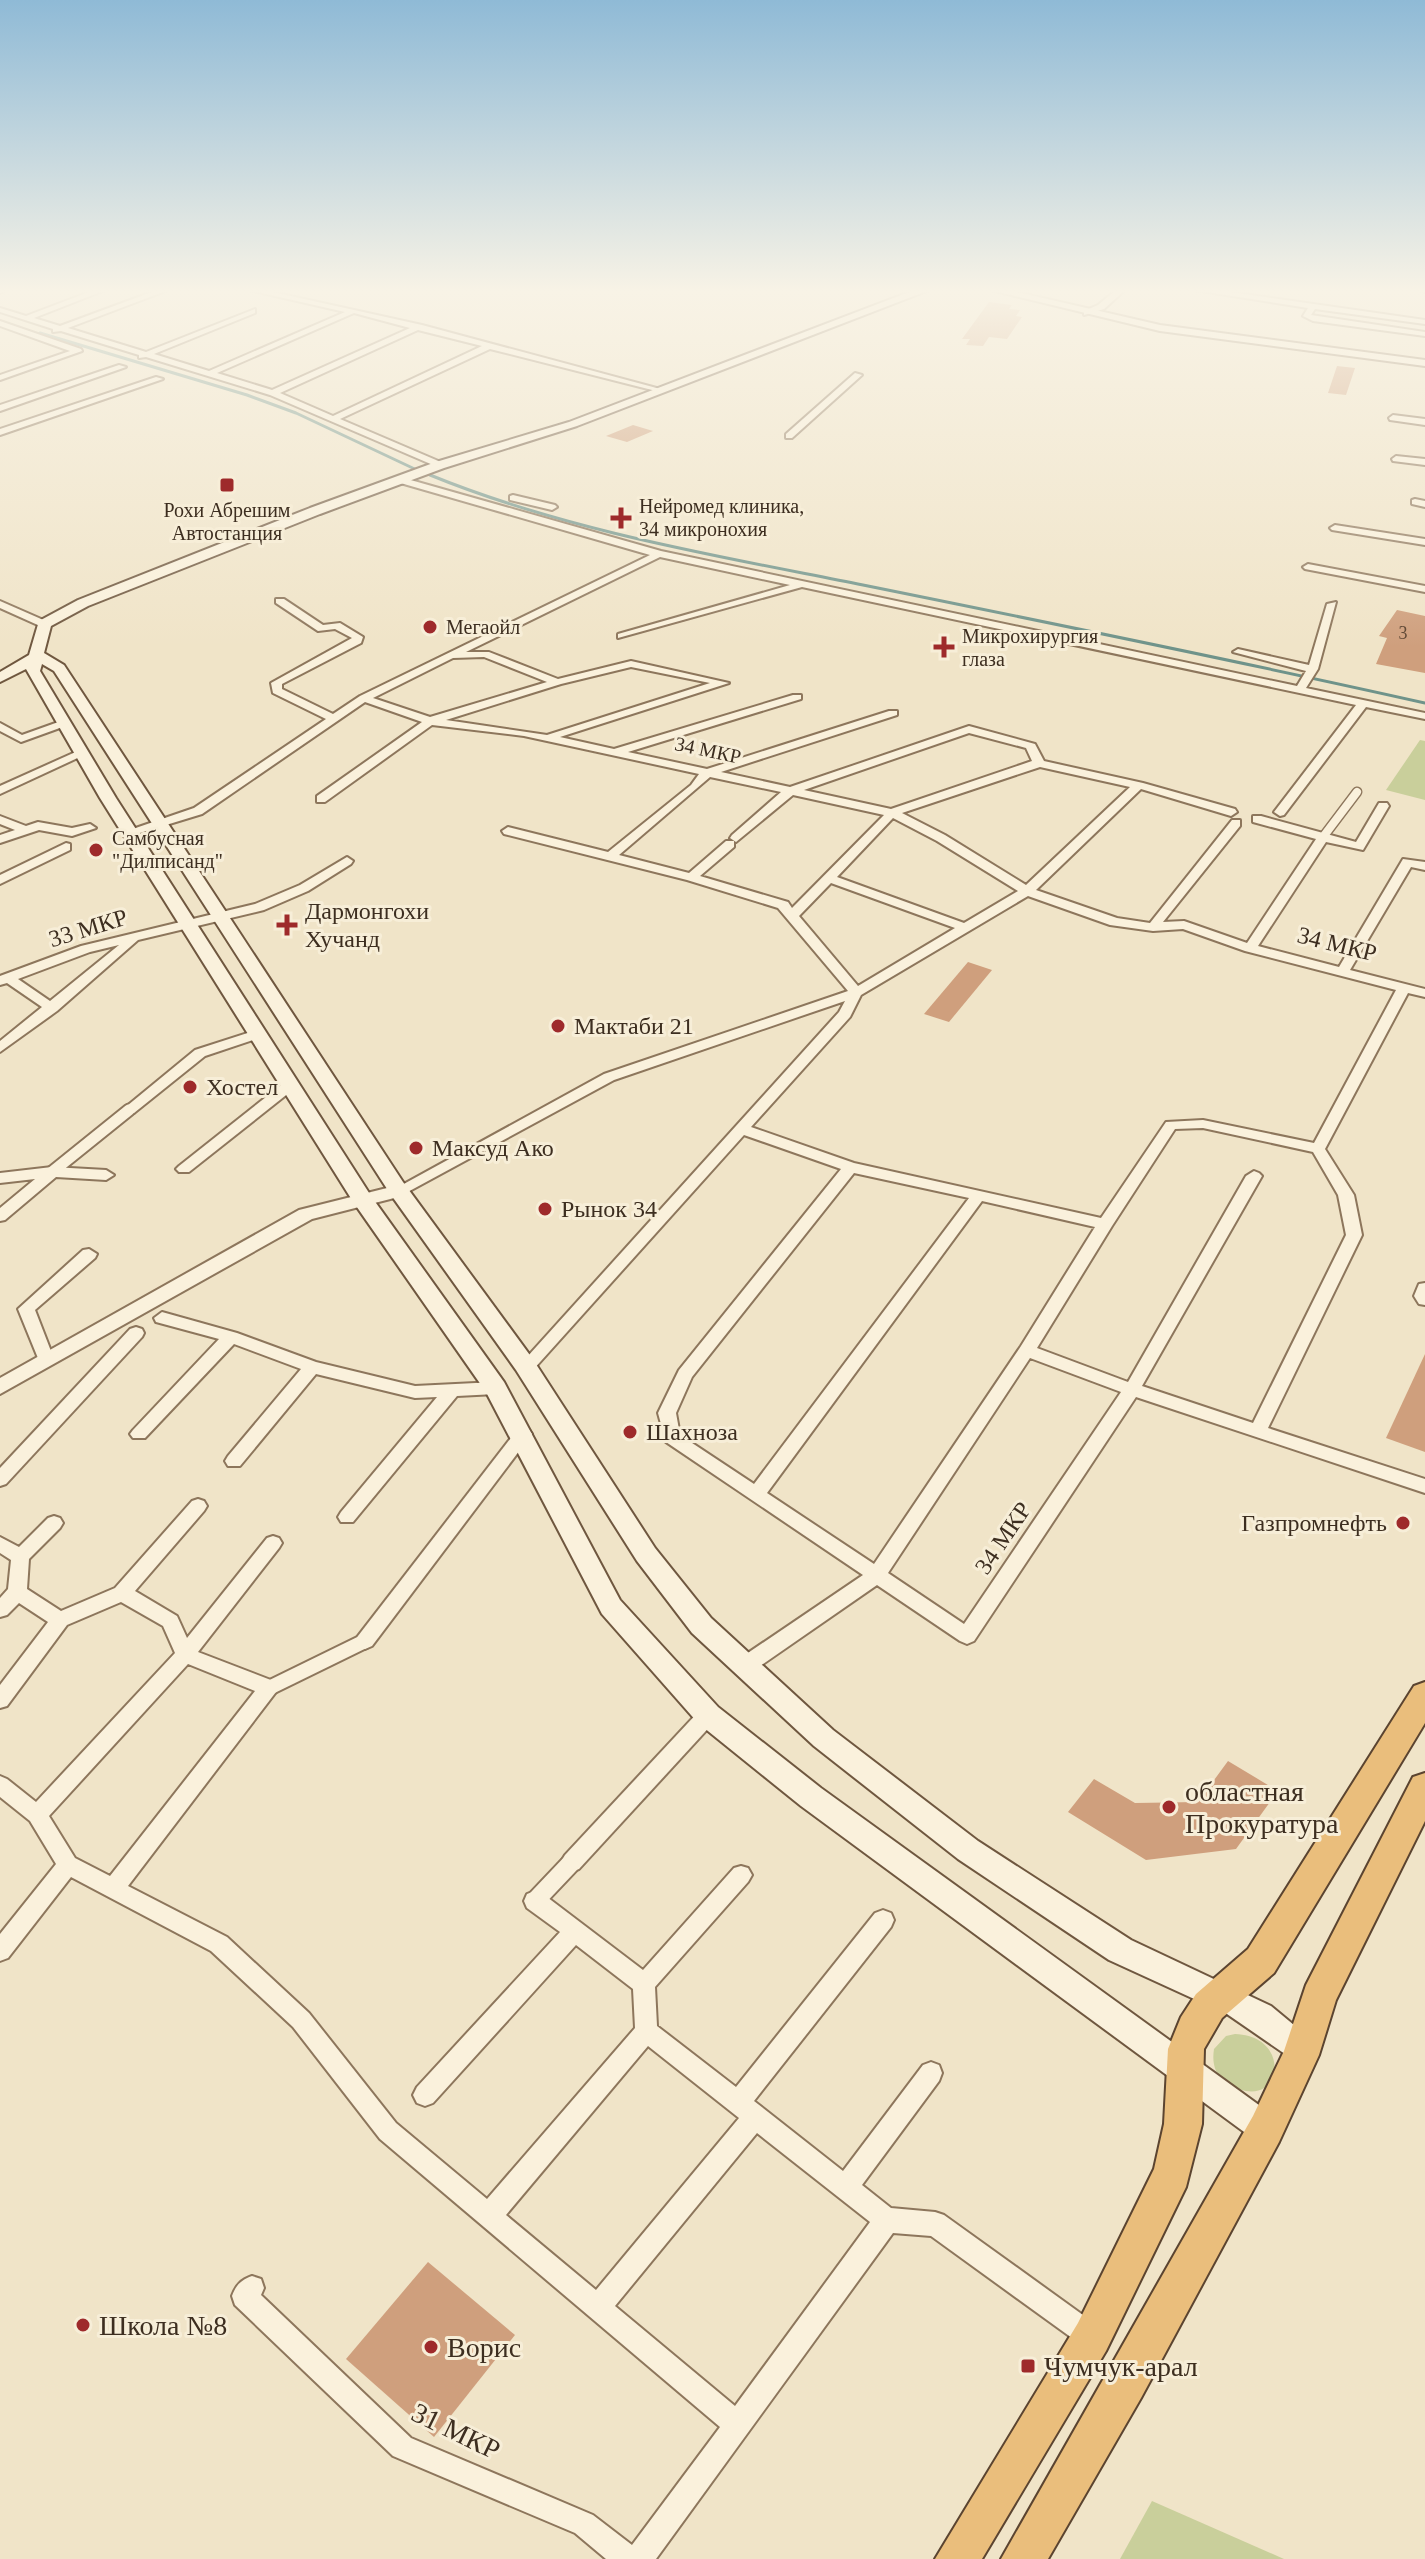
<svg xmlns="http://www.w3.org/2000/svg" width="1425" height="2559" font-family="'Times New Roman',serif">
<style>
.green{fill:#c9cf9b}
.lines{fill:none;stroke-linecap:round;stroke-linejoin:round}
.stream{stroke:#6f938a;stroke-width:3}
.building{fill:#cf9f7d}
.pedestrian-far3-casing{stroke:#8d765c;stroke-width:11}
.pedestrian-far2-casing{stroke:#8d765c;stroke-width:15}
.pedestrian-far1-casing{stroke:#8d765c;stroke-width:18}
.pedestrian-casing{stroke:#8d765c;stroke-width:22}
.minor-casing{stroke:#8d765c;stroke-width:4}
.tertiary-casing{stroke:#8d765c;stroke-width:4}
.secondary-casing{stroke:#6f573f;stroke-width:4}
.trunk-casing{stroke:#5b4430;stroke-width:4}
.pedestrian-far3{stroke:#faf1dc;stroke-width:8}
.pedestrian-far2{stroke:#faf1dc;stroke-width:11}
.pedestrian-far1{stroke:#faf1dc;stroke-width:14}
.pedestrian{stroke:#faf1dc;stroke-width:18}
.minor{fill:#faf1dc;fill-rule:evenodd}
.tertiary{fill:#faf1dc;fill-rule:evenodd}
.secondary{fill:#faf1dc;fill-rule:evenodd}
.trunk{fill:#eabe7c;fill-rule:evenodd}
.poi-dot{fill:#9e2a2b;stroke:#f7eed8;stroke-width:3}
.labels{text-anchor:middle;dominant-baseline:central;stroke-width:6;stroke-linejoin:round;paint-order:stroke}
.far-number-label{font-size:18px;fill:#624a37}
.far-poi-label{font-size:20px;fill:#3d2e20;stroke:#f7eed8;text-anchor:start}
.far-street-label{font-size:20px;fill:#3d2e20;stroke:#f7eed8}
.poi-label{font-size:24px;fill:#3d2e20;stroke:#f7eed8;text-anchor:start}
.street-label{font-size:24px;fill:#3d2e20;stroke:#f7eed8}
.near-poi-label{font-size:28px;fill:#3d2e20;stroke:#f7eed8;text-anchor:start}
.near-street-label{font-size:28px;fill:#3d2e20;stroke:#f7eed8}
</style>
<rect width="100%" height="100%" fill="#f0e4c8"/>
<g class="green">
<path d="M1420,740L1425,741V800L1386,790Z"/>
<path d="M1235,2034C1297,2036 1280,2119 1226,2082C1214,2074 1212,2062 1214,2049L1226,2036Z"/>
<path d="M1152,2501L1284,2559H1120Z"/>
</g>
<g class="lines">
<g class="stream">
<path d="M40,333L247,395L296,413L419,471"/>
<path d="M430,475C567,531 718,556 863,585C1051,623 1238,661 1425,703"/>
</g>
</g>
<g class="building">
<path d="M989,302L1012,305L1009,309L1020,310L1016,316L1022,317L1007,339L989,337L983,346L966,345L970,339H962Z"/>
<path d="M1337,366L1355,368L1346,395L1328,393Z"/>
<path d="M633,425L653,431L627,442L606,436Z"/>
<path d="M1397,610L1425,616V673L1376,664L1387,638L1379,636Z"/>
<path d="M968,962L992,970L949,1022L924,1014Z"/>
<path d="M1425,1354V1452L1386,1438Z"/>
<path d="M1228,1761L1278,1791L1236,1849L1146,1860L1068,1812L1094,1779L1135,1803L1198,1802Z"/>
<path d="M428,2262L515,2335L434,2437L346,2359Z"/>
</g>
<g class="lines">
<g class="pedestrian-far3-casing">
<path id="pedestrian-far3" d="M1323,837L1357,792"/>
</g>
<g class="pedestrian-far2-casing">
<path id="pedestrian-far2" d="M52,1172L129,1110"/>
</g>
<g class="pedestrian-far1-casing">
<path id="pedestrian-far1" d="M269,1688L365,1641"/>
</g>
<g class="pedestrian-casing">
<path id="pedestrian" d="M535,1901L572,1862"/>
</g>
<g class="minor-casing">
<g id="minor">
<path d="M0,289H8L0,293Z"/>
<path d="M97,289H108L34,318L60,326L160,289H171L68,328L146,352L255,309V313L154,354L209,371L345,312L244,289H259L422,325L664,390L660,392L490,349L340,419L443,463L444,465L440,468L270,395L146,357L139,358V355L61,331L53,332V329L0,312V308L26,316ZM354,313L410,328L272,390L217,373ZM418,330L482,346L333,416L280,393Z"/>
<path d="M1117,289H1126L1104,309L1084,315V311L1098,305Z"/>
<path d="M1188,289H1209L1425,320V324L1315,309L1311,315L1425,332V336L1313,321L1303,316L1308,308Z"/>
<path d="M1418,289H1425V292Z"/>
<path d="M0,321L81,349L82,351L0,380V375L70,351L0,326Z"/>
<path d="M119,365L126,367L0,411V405Z"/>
<path d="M855,373L862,375L792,438H786V434Z"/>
<path d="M156,377L163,379L0,435V429Z"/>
<path d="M1393,415L1425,419V425L1390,420L1389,418Z"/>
<path d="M1396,456L1425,459V465L1393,461L1392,459Z"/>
<path d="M400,477L661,551L1297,686L1306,671L1233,652L1238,649L1309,665L1327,604L1336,602L1318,669L1306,688L1425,713V719L1366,707L1284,815L1280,816L1274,812L1356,705L802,587L618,638V634L790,585L660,557L466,652H489L558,679L631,661L729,683L560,737L614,749L793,695H801V699L628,752L707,769L889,711H897V715L721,772L790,787L969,726L1035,744L1044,761L1143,783L1235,809L1237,812L1231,816L1141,789L1036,890L1117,918L1150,923L1232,820H1240V826L1163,922L1184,921L1247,943L1316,839L1253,822V816H1261L1356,842L1379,803H1387L1389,806L1363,850L1326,842L1258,946L1339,967L1403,859L1425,862V870L1411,867L1350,970L1425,989V997L1408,993L1325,1149L1354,1195L1362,1235L1268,1428L1425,1479V1493L1136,1397L974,1641L967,1644L960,1641L877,1585L750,1673L743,1675L736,1673L733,1667L736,1661L863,1575L666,1442L658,1413L679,1370L841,1169L744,1135L532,1371H520L518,1367L839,1012L845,1001L614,1080L404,1194H394L391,1191L604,1074L848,991L778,908L687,880L504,834L502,831L508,827L608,852L691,785L699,774L524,736L432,725L325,802H317V796L422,722L365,702L202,814L130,836L124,832L194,808L326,719L273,693L271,683L352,638L335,629L318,631L276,603V599H284L323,625L340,623L363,637L361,643L282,684V689L333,714L360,696L650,555L397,482V478ZM484,657L547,682L430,717L373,698L453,658ZM631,667L710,683L547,735L446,720L561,684ZM969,733L1026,748L1032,761L891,809L804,790ZM1040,767L1130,787L1026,885L945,835L902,813ZM710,777L781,792L732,835L730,838L736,842L793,795L884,815L792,908L788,902L700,876L734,847V841H726L689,873L619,855ZM893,818L937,841L1018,891L964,923L837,877ZM831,883L955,928L858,986L799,916ZM1028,896L1110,925L1153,931L1183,929L1245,951L1396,990L1314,1143L1203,1120L1166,1122L1101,1218L854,1163L751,1127L850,1017L861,995ZM1203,1128L1313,1152L1338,1195L1346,1235L1253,1423L1142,1386L1262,1176L1259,1173L1254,1171L1246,1176L1128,1382L1037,1348L1112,1226L1175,1129ZM854,1173L969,1198L754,1484L680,1435L676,1413L692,1377ZM982,1201L1095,1227L1021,1346L874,1564L767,1493ZM1030,1358L1121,1392L964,1624L888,1573Z"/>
<path d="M513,495L555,505L557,507L552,510L510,500V496Z"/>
<path d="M1415,499L1425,501V507L1412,504V500Z"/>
<path d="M1335,525L1425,539V545L1332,530L1330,528Z"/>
<path d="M1308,564L1425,586V592L1305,569L1303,567Z"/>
<path d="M0,601L48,622L49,624L40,626L0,608Z"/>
<path d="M64,720L70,723L68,725L21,742L0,731V723L22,735Z"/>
<path d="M80,750L86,753L84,755L0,794V786Z"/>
<path d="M0,816L26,826L38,822L72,828L90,824L96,828L72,836L39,830L0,843V835L15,830L0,824Z"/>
<path d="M66,843L70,844V850L0,884V875Z"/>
<path d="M347,857L353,861L351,864L308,891L264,910L138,940L57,1011L0,1052V1041L42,1007L7,983L0,985V976L81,946L255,904L300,885ZM119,945L50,1001L18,979L90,952Z"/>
<path d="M257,1030L262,1031L264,1034L262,1037L205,1056L134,1113H124L122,1110L195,1050Z"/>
<path d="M290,1081L295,1082L297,1085L295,1088L189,1172H179L176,1169L179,1166L285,1082Z"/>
<path d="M52,1167L106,1170L114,1175L106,1180L56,1177L5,1220L0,1221V1208L35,1179L0,1183V1173Z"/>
<path d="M89,1249L97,1254L95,1258L35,1310L54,1359L46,1365L40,1363L18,1309L83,1250Z"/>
<path d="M1425,1283V1305L1419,1304L1414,1296L1419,1284Z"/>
<path d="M162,1312L237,1333L316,1362L415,1386L496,1382L502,1384L504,1388L502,1392L496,1394L457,1396L353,1522H341L338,1517L341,1512L437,1397L415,1398L316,1374L240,1466H228L225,1461L228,1456L301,1369L234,1344L145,1438H133L130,1434L133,1430L219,1339L156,1322L154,1318Z"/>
<path d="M136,1327L142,1329L144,1333L142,1337L6,1484L0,1486V1468L130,1329Z"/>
<path d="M523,1428L529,1430L532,1434L529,1438L372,1646L365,1649L358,1646L355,1641L358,1636L517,1430Z"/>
<path d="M198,1499L204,1501L207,1506L204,1511L135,1591L177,1616L187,1638L267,1538L273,1536L279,1538L282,1543L279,1548L198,1652L276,1682L279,1688L128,1886L227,1937L309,2013L396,2123L487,2199L635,2028L633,1989L576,1945L433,2103L425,2106L417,2103L413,2095L417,2087L560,1932L527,1908L524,1901L527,1894L535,1891L543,1894L643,1970L734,1868L741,1866L748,1868L752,1875L748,1882L655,1987L657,2026L736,2087L875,1913L883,1910L891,1913L894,1920L891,1927L754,2101L843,2171L923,2065L931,2062L939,2065L942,2073L939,2081L862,2185L891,2208L935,2212L944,2215L1101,2328L1105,2337L1101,2346L1092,2350L1083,2346L931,2236L893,2233L656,2559H606L575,2533L393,2456L235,2305L232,2296C236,2285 241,2280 252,2276L261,2279L264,2288L261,2295L411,2438L593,2515L632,2545L720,2427L380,2139L293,2027L211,1951L71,1877L8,1958L0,1961V1934L56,1864L30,1821L0,1797V1776L7,1779L36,1802L175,1653L163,1626L121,1602L67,1625L7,1706L0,1708V1685L48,1622L19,1603L7,1615L0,1617V1598L8,1589L11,1560L0,1553V1537L19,1547L48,1518L54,1516L60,1518L63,1523L60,1528L29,1559L27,1589L61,1611L115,1588L192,1501ZM188,1664L255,1691L110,1876L75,1858L49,1816ZM648,2046L739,2118L596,2290L506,2215ZM757,2133L870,2222L735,2406L615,2306Z"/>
<path d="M708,1707L715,1709L718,1715L715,1721L579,1869L572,1871L565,1869L561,1862L565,1855L701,1709Z"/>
</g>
</g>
<g class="tertiary-casing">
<g id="tertiary">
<path d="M986,289H1004L1160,325L1425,360V366L1160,331Z"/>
<path d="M399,1185L406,1187L409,1191L406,1195L312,1219L0,1394V1378L299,1210Z"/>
</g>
</g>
<g class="secondary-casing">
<path id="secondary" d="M917,289H932L577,426L444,468L320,514L88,606L51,626L44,653L64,665L403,1182L532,1358L655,1548L711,1618L833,1730L978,1841L1131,1940L1271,2006L1312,2040L1317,2050L1312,2060L1301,2065L1227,2014L1109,1960L958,1859L814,1746L692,1633L637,1561L516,1370L389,1192L54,671L42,664L40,671L116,798L371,1196L504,1382L620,1600L718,1707L821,1788L1277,2118L1282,2129L1277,2140L1266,2145L1255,2140L801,1806L698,1723L602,1614L486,1392L352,1200L100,798L26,669L0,682V672L29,655L39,621L78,600L310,508L436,462L569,422Z"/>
</g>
<g class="trunk-casing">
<g id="trunk">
<path d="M1425,1682V1723L1274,1973L1222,2018L1204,2049L1202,2124L1186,2187L1106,2351L982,2559H935L1078,2323L1154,2169L1164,2124L1168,2049L1181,2017L1196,1994L1248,1949L1414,1686Z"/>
<path d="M1425,1773V1821L1336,2000L1319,2055L1279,2142L1141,2398L1048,2559H1001L1253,2116L1284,2051L1306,1985L1413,1777Z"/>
</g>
</g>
<use href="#pedestrian-far3" class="pedestrian-far3"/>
<use href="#pedestrian-far2" class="pedestrian-far2"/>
<use href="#pedestrian-far1" class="pedestrian-far1"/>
<use href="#pedestrian" class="pedestrian"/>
<use href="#minor" class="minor"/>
<use href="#tertiary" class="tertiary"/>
<use href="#secondary" class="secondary"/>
<use href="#trunk" class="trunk"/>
</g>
<linearGradient id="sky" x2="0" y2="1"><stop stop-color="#8fbad6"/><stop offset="0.45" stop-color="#f8f3e6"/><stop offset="1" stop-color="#f8f3e6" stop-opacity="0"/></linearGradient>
<rect width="1425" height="647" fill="url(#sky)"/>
<g class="poi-dot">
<rect x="219" y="477" width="16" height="16" rx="4"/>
<path d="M617 506h8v8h8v8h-8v8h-8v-8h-8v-8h8z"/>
<circle cx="430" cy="627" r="8"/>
<path d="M940 635h8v8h8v8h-8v8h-8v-8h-8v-8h8z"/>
<circle cx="96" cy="850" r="8"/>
<path d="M283 913h8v8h8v8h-8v8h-8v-8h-8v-8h8z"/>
<circle cx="558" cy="1026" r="8"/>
<circle cx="190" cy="1087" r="8"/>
<circle cx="416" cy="1148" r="8"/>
<circle cx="545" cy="1209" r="8"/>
<circle cx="630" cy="1432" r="8"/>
<circle cx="1403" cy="1523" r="8"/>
<circle cx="1169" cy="1807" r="8"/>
<circle cx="83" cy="2325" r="8"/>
<circle cx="431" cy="2347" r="8"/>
<rect x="1020" y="2358" width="16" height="16" rx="4"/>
</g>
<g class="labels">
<g class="far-number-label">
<text x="1403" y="633">3</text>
</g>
<g class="far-poi-label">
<text x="639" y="506">Нейромед клиника,<tspan x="639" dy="23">34 микронохия</tspan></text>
<text x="227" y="510" text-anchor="middle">Рохи Абрешим<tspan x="227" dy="23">Автостанция</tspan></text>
<text x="446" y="627">Мегаойл</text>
<text x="962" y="636">Микрохирургия<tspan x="962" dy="23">глаза</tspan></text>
<text x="112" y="838">Самбусная<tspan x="112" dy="23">"Дилписанд"</tspan></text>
</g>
<g class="far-street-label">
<text transform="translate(708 750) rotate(12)">34 МКР</text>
</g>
<g class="poi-label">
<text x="305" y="911">Дармонгохи<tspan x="305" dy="28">Хучанд</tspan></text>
<text x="574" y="1026">Мактаби 21</text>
<text x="206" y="1087">Хостел</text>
<text x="432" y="1148">Максуд Ако</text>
<text x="561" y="1209">Рынок 34</text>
<text x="646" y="1432">Шахноза</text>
<text x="1387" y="1523" text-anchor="end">Газпромнефть</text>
</g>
<g class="street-label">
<text transform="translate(88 928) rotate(-17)">33 МКР</text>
<text transform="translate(1337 944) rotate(14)">34 МКР</text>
<text transform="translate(1003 1538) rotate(-56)">34 МКР</text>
</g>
<g class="near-poi-label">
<text x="1185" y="1791">областная<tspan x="1185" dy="32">Прокуратура</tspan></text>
<text x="99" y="2325">Школа №8</text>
<text x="447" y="2347">Ворис</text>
<text x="1044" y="2366">Чумчук-арал</text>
</g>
<g class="near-street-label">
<text transform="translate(456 2431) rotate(26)">31 МКР</text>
</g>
</g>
</svg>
